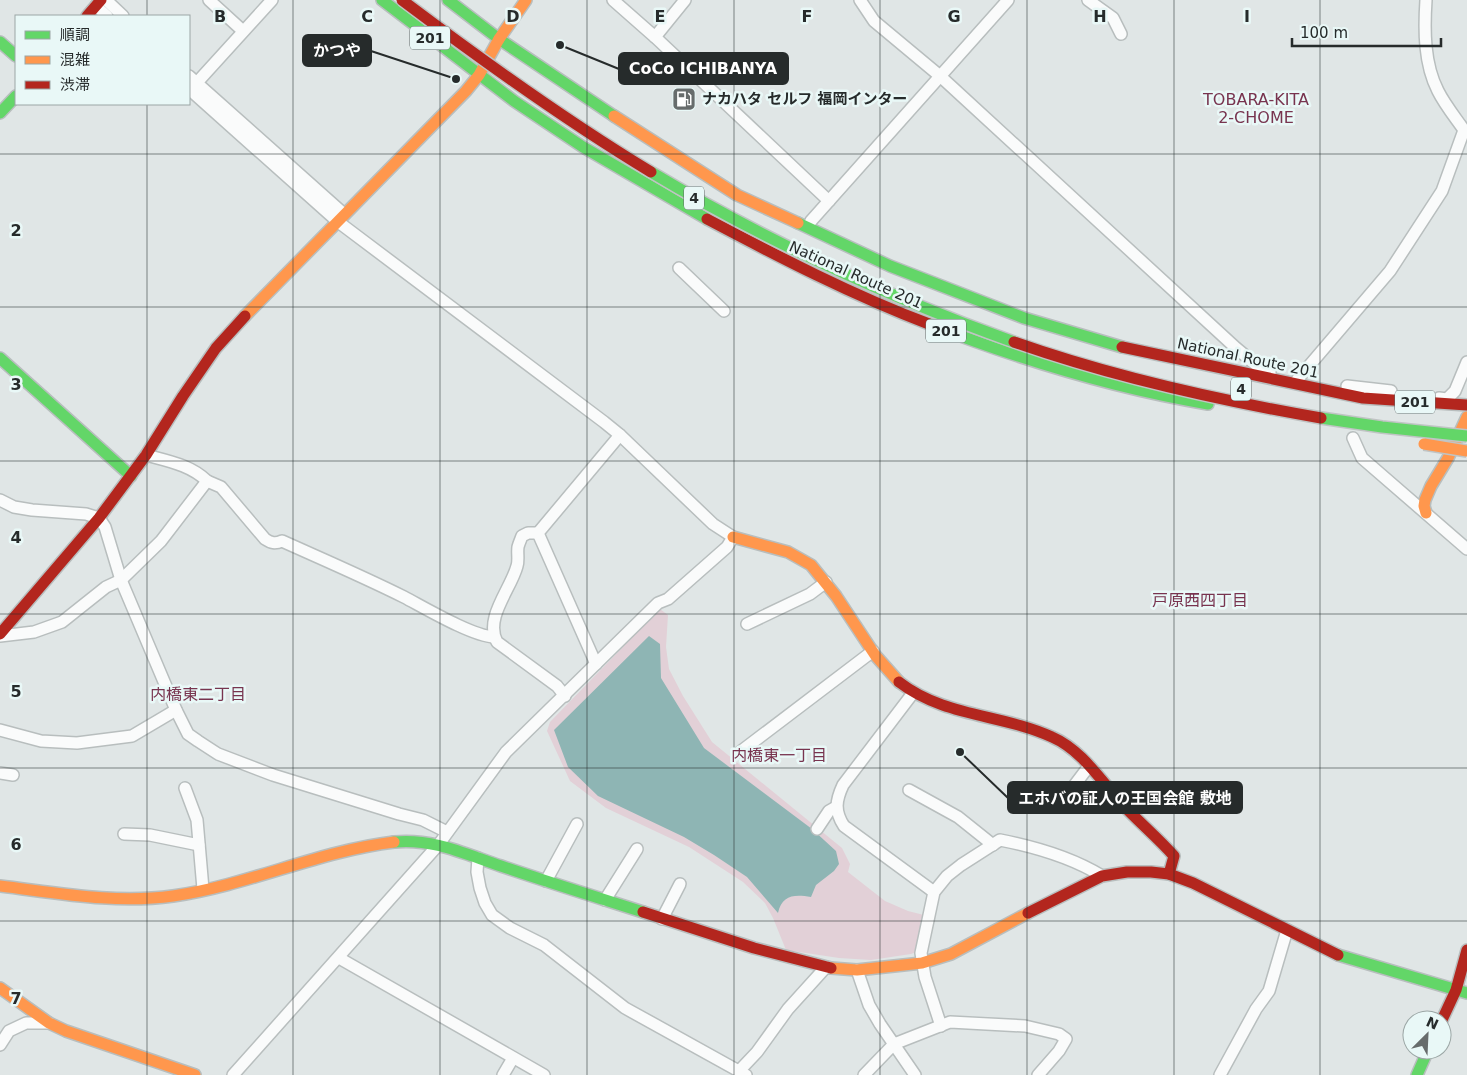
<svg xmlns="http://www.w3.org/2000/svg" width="1467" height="1075" font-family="'DejaVu Sans','Noto Sans JP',sans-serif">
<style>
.green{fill:#e2d0d7}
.water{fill:#8eb5b4}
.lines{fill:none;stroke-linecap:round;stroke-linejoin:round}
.street-casing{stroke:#b8bebe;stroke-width:14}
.fast-casing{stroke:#b8bebe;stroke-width:14}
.slow-casing{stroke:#b8bebe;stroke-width:14}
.jam-casing{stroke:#b8bebe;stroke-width:14}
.street{stroke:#fafbfb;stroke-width:11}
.fast{stroke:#63d668;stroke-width:11}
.slow{stroke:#ff974d;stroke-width:11}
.jam{stroke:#b3261e;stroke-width:11}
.fast-bridge-casing{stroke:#c0c4c4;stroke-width:14;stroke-linecap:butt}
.slow-bridge-casing{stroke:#c0c4c4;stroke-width:14;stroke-linecap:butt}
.jam-bridge-casing{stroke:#c0c4c4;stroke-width:14;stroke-linecap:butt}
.fast-bridge{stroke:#63d668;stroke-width:11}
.slow-bridge{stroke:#ff974d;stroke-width:11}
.jam-bridge{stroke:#b3261e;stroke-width:11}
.grid{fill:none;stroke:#262b2b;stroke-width:1;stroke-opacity:0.55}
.labels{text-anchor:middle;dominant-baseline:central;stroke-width:5;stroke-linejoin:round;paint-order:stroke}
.shield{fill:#e9f8f7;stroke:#606868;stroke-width:1}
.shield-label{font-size:14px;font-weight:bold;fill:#262b2b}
.poi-label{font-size:15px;font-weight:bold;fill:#262b2b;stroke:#e9f8f7;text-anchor:start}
.street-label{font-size:15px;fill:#262b2b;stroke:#e9f8f7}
.neighbourhood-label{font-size:16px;fill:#78344f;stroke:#e9f8f7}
.grid-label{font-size:16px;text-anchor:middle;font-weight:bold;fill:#262b2b;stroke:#e9f8f7;stroke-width:5;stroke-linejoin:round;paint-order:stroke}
.leader{fill:none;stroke:#262b2b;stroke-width:2}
.callout-dot{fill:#262b2b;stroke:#e9f8f7;stroke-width:2}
.callout{fill:#262b2b;stroke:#262b2b;stroke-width:2}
.callout-label{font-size:16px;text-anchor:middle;font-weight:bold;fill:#fff}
</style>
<rect width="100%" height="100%" fill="#e0e6e6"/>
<path class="green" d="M660,609L668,615L666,647L669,669L683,696L712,742L842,848L850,864L848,872L885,901L908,911L924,915L916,952L911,954L871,960L839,958L786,950L773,918L765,903L743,882L689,847L606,808L570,781L547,731L550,722Z"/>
<path class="water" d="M649,636L660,644L661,678L704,748L812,829L836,851L839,864L834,871L816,885L811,897C794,894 782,895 778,913L747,877L714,855L684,837L598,796L568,767L554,730Z"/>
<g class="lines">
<g class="street-casing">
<g id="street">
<path d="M106,0L123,16"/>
<path d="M209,0L243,31"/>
<path d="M613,0L655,37L829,201"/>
<path d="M860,0L874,21L940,76L1236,348L1260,368L1270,373"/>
<path d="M1088,0L1113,18L1121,34"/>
<path d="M96,6L107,16"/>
<path d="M655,37L685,0"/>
<path d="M189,76L344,214"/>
<path d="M192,88L272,0"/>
<path d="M189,89L337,221L604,422L620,435L713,524L733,537L727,547L668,599L658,603L506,752L439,844L233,1075"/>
<path d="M808,227L811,221L1008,0"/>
<path d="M679,268L724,311"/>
<path d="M1297,380L1390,271L1442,191L1464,130C1455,117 1445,105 1438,91C1424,64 1424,30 1426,0"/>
<path d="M1347,386L1391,391"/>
<path d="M1439,398L1447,399L1455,391L1467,362"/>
<path d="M1353,438L1362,458L1467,549"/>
<path d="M207,481L221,487L265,539C271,543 275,544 282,541C322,559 364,577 404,597C425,608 472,636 494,637"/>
<path d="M0,500L14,507L32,510L86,514L99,518L105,527L121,580L176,710L188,734L198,741L218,754L273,775L399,814L423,820L447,832"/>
<path d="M538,533H528L522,536C521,539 519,543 518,547C517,553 519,560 517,566C511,589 484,618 497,642L557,686L565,696"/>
<path d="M747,624L810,594L826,582"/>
<path d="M0,636L34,632L62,622L106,587L121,580L161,541L207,481C191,465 168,461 146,455"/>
<path d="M596,664L538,533L620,435"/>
<path d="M913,693L843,785C836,800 834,811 844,826L934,892"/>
<path d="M0,730L41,741L77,743L132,736L176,710"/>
<path d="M740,752L873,651"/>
<path d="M0,773L13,775"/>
<path d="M185,788L197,820L203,889"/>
<path d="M909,790L958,817L993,845"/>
<path d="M1058,807L1089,766"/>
<path d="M817,829L829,811L836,807"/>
<path d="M124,834L150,835L199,845"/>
<path d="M478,858L477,872L480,888L485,903L492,915L510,928L544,945L625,1008L746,1075"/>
<path d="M546,881L577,824"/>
<path d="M605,900L637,849"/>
<path d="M662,919L680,884"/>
<path d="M339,958L544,1075"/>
<path d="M857,970L869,1005L880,1024L915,1075"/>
<path d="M941,1026L925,977L921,953L934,892L947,876L961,865L1000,840C1036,847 1071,857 1102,876"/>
<path d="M0,1045L9,1031L26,1023H49"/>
<path d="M739,1071L757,1052L788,1009L826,967"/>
<path d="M503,1075L513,1058"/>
<path d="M864,1075L894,1044L950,1022L1025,1026L1059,1034L1066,1039L1059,1051L1038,1075"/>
<path d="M1220,1075L1256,1009L1269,991L1287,930"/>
</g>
</g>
<g class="fast-casing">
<g id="fast">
<path d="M382,0L514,101L583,147L707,219"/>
<path d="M448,0L499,39L614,116"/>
<path d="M0,42L16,56"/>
<path d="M0,113L16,96"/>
<path d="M798,223L890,266L1024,318L1122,347"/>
<path d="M929,324C1019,359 1113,388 1208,404"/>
<path d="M0,358L131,476"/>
<path d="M394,842C433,838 465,854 501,866C548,882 596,897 643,912"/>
<path d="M1338,955L1467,993"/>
<path d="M1417,1075L1428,1050"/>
</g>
</g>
<g class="slow-casing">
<g id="slow">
<path d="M499,39L526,0"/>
<path d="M614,116L737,195L798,223"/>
<path d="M245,316L466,91L479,75L499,39"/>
<path d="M1426,513L1424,506L1425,500L1431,486L1448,458L1467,417"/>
<path d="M733,537L788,552L811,565L836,596L875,655L899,682"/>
<path d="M0,886C58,893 115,904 173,896C249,885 319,851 394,842"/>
<path d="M831,968L857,970L922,963L951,954L1028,913"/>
<path d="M0,988L49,1023L66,1031L195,1075"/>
</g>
</g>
<g class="jam-casing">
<g id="jam">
<path d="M87,16L101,0"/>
<path d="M707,219C779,257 852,295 929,324"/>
<path d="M1122,347L1363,398L1467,405"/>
<path d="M0,634L99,518L146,455L183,396L216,348L245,316"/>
<path d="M899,682C944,717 1002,714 1052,737C1082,750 1101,781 1123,805C1139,822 1158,838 1174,856L1169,874"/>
<path d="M643,912L754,948L831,968"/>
<path d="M1028,913L1102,876L1127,872H1151L1169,874L1193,883L1338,955"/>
<path d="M1442,1020L1456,990L1467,950"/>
</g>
</g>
<use href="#street" class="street"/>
<use href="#fast" class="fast"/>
<use href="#slow" class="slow"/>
<use href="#jam" class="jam"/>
<g class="fast-bridge-casing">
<g id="fast-bridge">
<path d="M651,172C766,241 888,297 1014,342"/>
<path d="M1321,418L1382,427L1467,436"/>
</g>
</g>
<g class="slow-bridge-casing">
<path id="slow-bridge" d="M1424,444L1467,451"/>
</g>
<g class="jam-bridge-casing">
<g id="jam-bridge">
<path d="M402,0C483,61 565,120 651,172"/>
<path d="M1014,342C1113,377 1217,400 1321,418"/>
</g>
</g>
<use href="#fast-bridge" class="fast-bridge"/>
<use href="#slow-bridge" class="slow-bridge"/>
<use href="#jam-bridge" class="jam-bridge"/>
</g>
<path class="grid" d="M147,0V16M293,0V1075M440,0V1075M587,0V1075M734,0V1075M880,0V1075M1027,0V1075M1174,0V1075M1320,0V1075M147,104V1075M0,154H1467M0,307H1467M0,461H1467M0,614H1467M0,768H1467M0,921H1467"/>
<defs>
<g id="fuel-square" transform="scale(1.25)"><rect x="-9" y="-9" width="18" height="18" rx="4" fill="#676c6c" stroke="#e9f8f7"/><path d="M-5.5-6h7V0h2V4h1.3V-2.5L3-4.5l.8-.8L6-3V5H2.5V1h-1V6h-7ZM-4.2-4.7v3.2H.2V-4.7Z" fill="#fff"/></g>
</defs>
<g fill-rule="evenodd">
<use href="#fuel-square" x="684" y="99"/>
</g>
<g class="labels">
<g class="shield">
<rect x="410" y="26.5" width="40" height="23" rx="4"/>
<rect x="684" y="186.5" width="20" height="23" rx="4"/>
<rect x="926" y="319.5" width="40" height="23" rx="4"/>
<rect x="1231" y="377.5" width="20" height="23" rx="4"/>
<rect x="1395" y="390.5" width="40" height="23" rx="4"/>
</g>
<g class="shield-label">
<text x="430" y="38">201</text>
<text x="694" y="198">4</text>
<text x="946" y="331">201</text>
<text x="1241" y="389">4</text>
<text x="1415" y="402">201</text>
</g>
<g class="poi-label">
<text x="702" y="99">ナカハタ セルフ 福岡インター</text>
</g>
<g class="street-label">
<text transform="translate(856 275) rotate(24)">National Route 201</text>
<text transform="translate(1248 358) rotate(12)">National Route 201</text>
</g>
<g class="neighbourhood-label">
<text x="1256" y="99">TOBARA-KITA<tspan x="1256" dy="18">2-CHOME</tspan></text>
<text x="1200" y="600">戸原西四丁目</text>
<text x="198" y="694">内橋東二丁目</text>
<text x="779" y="755">内橋東一丁目</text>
</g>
</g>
<g class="grid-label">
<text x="220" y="22">B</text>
<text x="367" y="22">C</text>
<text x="513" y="22">D</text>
<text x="660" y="22">E</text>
<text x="807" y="22">F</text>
<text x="954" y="22">G</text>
<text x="1100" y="22">H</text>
<text x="1247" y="22">I</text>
<text x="16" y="236">2</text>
<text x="16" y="390">3</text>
<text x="16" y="543">4</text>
<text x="16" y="697">5</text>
<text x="16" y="850">6</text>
<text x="16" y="1004">7</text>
</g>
<path class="leader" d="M456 79L371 51M560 45L619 69M960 752L1008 798"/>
<g class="callout-dot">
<circle cx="456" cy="79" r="5"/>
<circle cx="560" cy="45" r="5"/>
<circle cx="960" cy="752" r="5"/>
</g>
<g class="callout">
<rect x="303" y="35" width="68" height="31" rx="5"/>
<rect x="619" y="53" width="169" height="31" rx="5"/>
<rect x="1008" y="782" width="234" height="31" rx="5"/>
</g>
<g class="callout-label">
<text x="337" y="56">かつや</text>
<text x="703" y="74">CoCo ICHIBANYA</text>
<text x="1125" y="804">エホバの証人の王国会館 敷地</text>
</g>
<rect x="15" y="15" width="175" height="90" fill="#e9f8f7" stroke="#9ba6a5"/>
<rect x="25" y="31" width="25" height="8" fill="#63d668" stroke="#9ba6a5"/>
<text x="60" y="40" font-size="15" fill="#262b2b">順調</text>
<rect x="25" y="56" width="25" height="8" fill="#ff974d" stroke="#9ba6a5"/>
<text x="60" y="65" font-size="15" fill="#262b2b">混雑</text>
<rect x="25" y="81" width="25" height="8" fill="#b3261e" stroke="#9ba6a5"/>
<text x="60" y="90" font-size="15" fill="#262b2b">渋滞</text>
<g transform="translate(1427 1035) rotate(24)"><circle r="24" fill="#e9f8f7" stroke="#9ba6a5"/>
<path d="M0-4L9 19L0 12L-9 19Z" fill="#676c6c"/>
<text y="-8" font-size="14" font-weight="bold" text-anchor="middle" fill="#262b2b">N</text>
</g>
<path d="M1292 38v8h149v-8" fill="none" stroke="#262b2b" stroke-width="2.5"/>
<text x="1300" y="38" font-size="15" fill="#262b2b" stroke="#e9f8f7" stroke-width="4" paint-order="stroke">100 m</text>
</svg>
